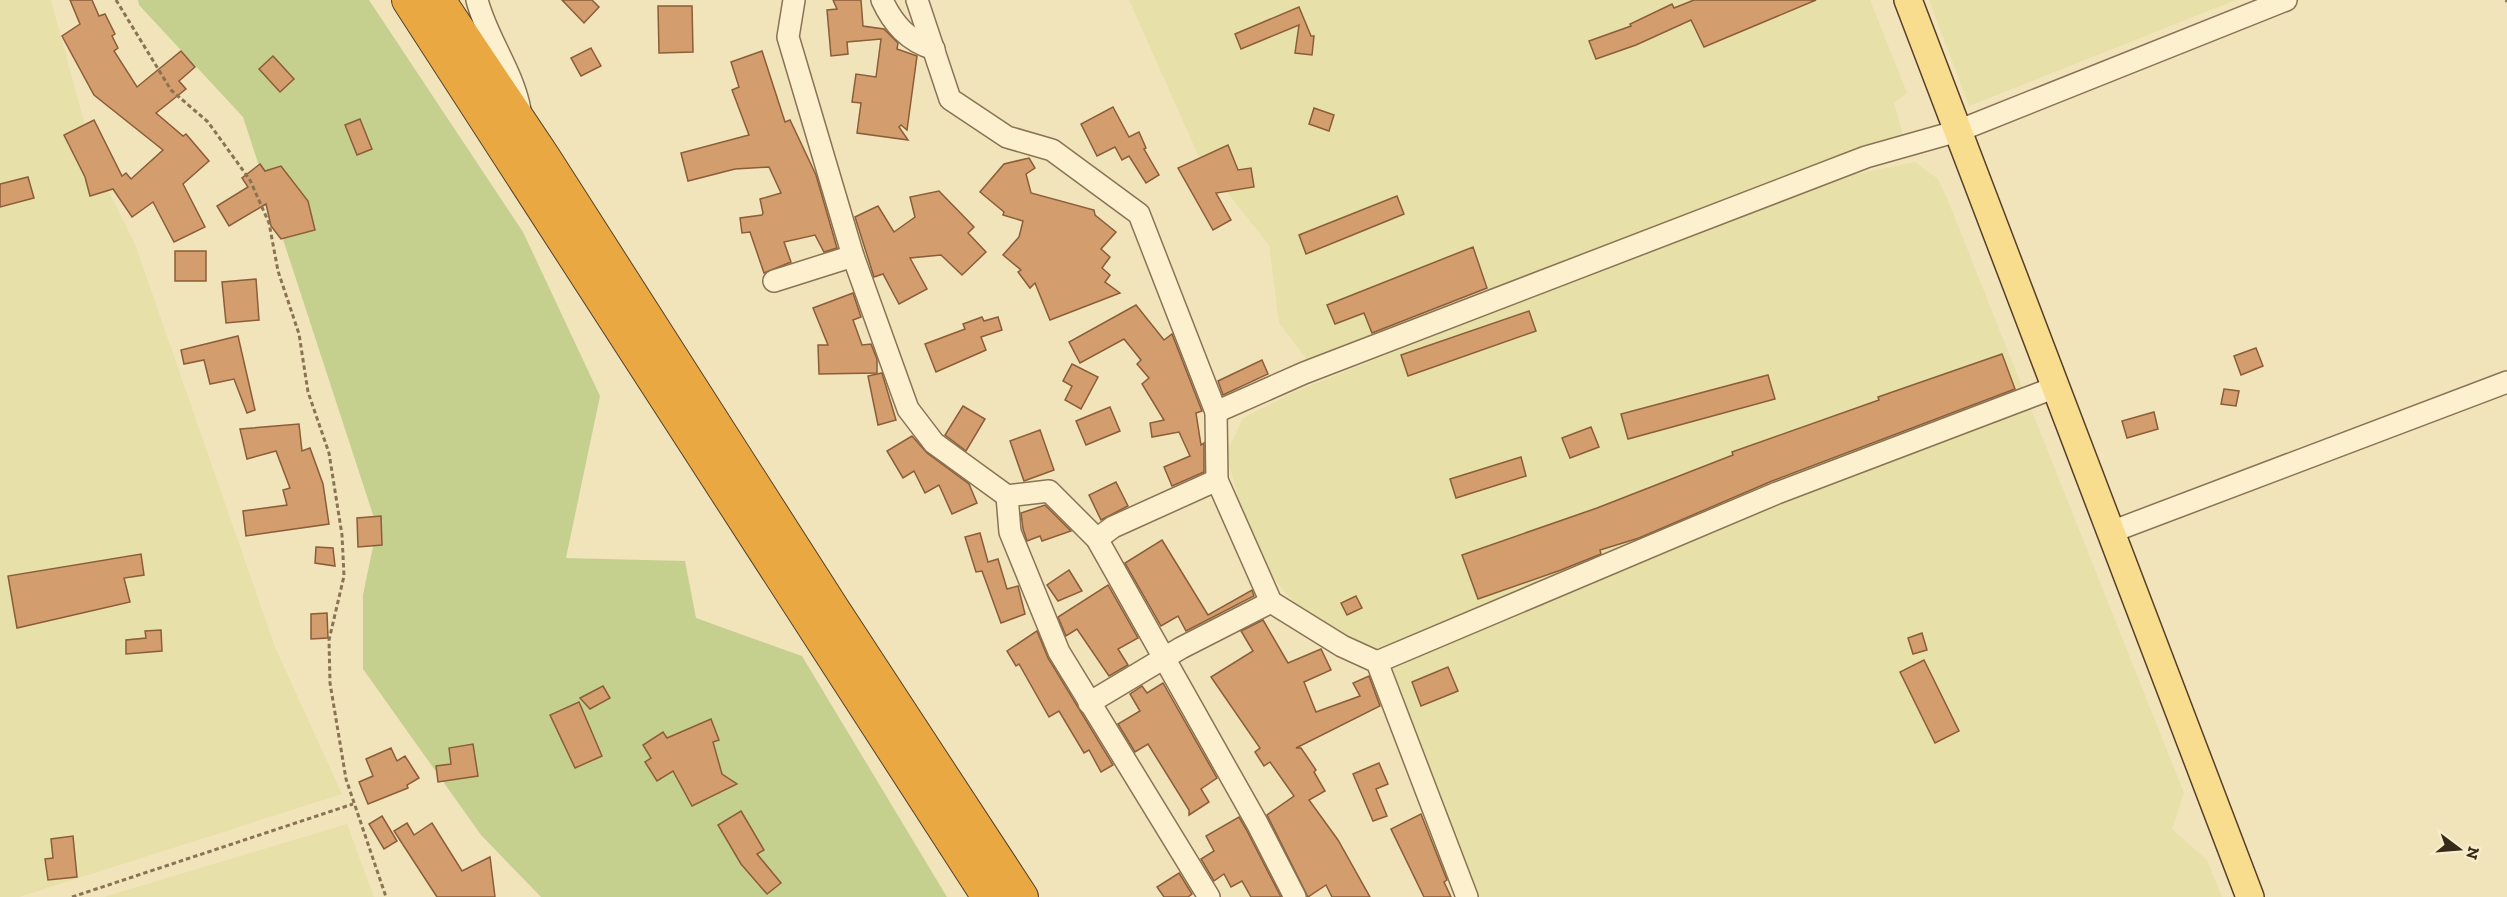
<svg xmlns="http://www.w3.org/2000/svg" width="2507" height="897" font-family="'Zilla Slab',serif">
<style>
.farmland{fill:#e7e0a8}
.green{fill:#c5d08f}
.building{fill:#d39d6e;stroke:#8b5d38;stroke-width:1.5}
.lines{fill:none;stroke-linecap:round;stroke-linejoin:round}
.minor-casing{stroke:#8a7354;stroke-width:24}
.major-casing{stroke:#574029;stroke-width:30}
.highway-casing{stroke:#574029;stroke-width:34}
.path{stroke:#8a7354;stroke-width:3;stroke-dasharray:4.5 3;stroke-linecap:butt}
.minor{stroke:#fcf0cf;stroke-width:21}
.major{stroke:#f9dd8f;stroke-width:27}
.highway{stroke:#eaa843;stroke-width:32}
</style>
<rect width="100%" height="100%" fill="#f1e4bb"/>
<g class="farmland">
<path d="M0,0H51L96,166L135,244L275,647L342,794L19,897H0Z"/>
<path d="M1129,0H1870L1907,93L1894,103L1903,135L1311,365L1279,323L1269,245L1199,157Z"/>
<path d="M1929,0H2236L1969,106Z"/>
<path d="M1915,162L1938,179L1947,198L2184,793L2172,829L2207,860L2222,897H1466L1383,649L1331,647L1275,580L1240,504L1226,454L1243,418L1294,392L1679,238L1842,177Z"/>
<path d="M347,824L374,897H104Z"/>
</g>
<path class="green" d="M138,0H369L523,232L600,396L566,558L685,561L696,618L802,656L947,897H541L481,835L363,669V595L377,527L243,117L139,5Z"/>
<g class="building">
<path d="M70,0H92L99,16L105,14L115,34L112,36L118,48L114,51L137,87L181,51L195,67L179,81L186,89L156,113L183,136L186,134L209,161L183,184L205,227L174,242L153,202L132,217L113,189L90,196L85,177L64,135L94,120L122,176L126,173L131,179L163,150L94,95L62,36L80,24Z"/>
<path d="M562,0H592L599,7L584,23Z"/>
<path d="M833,0H861L863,26L884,29L898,43L897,49L917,56L907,130L901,125L899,127L908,140L857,133L861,103L852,102L856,74L876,77L881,39L847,42L848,54L831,56L827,10L837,9Z"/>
<path d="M1694,0H1816L1704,47L1691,20L1636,45L1596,59L1589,41L1631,26L1630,24L1672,4L1674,8Z"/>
<path d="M658,6H692L693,52L659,53Z"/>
<path d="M1299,7L1311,36H1314L1312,55L1295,53L1299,25L1241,49L1235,34Z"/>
<path d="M591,48L601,66L581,76L571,58Z"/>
<path d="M762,51L785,122L790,120L816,175L837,248L824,252L815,235L784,242L791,262L764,273L750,232L742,233L740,218L762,215L763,213L760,199L781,193L769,167L735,169L688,181L681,153L749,135L732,90L739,87L731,62Z"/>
<path d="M273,56L294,79L280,92L259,69Z"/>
<path d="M1113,107L1129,137L1139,132L1146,148L1144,149L1159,175L1146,183L1129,156L1122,160L1115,147L1097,156L1081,124Z"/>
<path d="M1314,108L1334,115L1329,131L1309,124Z"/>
<path d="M360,119L372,149L357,155L345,125Z"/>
<path d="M1228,145L1238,170L1251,168L1254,187L1216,193L1231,220L1213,230L1178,168Z"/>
<path d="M1029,158L1035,168L1026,174L1031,193L1094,210L1095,215L1116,232L1101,249L1110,257L1102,268L1110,275L1105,282L1120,293L1050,320L1035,283L1030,288L1018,272L1021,270L1003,255L1019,237L1023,221L1003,215L1004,212L980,192L1004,164Z"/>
<path d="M260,164L265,171L281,166L308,201L315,230L281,239L271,226L266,204L229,226L217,206L248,187L242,178Z"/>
<path d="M28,177L34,198L0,207V184Z"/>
<path d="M939,191L974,227L968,233L986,252L962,275L941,255L910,258L927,289L899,304L883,274L874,277L855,217L878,206L894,232L915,217L910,197Z"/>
<path d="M1397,196L1404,214L1306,254L1299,235Z"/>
<path d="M1473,247L1487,288L1372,333L1364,313L1335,324L1327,305Z"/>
<rect x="175" y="251" width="31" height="30"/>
<path d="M256,279L259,320L226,323L222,282Z"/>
<path d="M853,293L861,317L853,320L862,345L871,344L877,359V373L819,374L818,345H828L813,308Z"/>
<path d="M1136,305L1164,340L1172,334L1202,411L1196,413L1201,445L1204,443V472L1172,486L1164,467L1190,456L1179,432L1152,437L1150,423L1164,420L1142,384L1149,378L1137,364L1141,360L1124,339L1080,363L1069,342Z"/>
<path d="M1529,311L1536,331L1408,376L1401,355Z"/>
<path d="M982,317L984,321L998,317L1002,330L981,337L986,350L936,372L925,344L965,329L963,324Z"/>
<path d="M238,336L255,410L247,413L234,379L210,384L204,360L184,364L181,350Z"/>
<path d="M2256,348L2263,366L2241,375L2234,356Z"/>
<path d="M2002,354L2015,389L1772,481L1639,538L1600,550L1601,554L1561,570L1478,599L1462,555L1597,508L1733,455L1732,452L1879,400L1878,397Z"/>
<path d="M1262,360L1268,374L1223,395L1218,381Z"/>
<path d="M1072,364L1098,377L1081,409L1065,400L1072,386L1063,381Z"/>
<path d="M882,373L896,420L878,425L868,376Z"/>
<path d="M1768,375L1775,399L1628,439L1621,414Z"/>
<path d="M2224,389L2239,391L2236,406L2221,404Z"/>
<path d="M963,406L985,419L966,451L945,435Z"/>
<path d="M1110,407L1120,431L1086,445L1076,421Z"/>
<path d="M2154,412L2158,429L2127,438L2122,421Z"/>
<path d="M299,424L302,451L310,448L323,484L329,524L246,536L243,511L287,505L283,490L290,488L276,451L247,459L240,429Z"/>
<path d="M1591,427L1599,447L1570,458L1562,438Z"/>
<path d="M1040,430L1054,470L1024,481L1010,441Z"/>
<path d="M912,436L927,453L969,484L977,503L952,514L939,485L925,493L914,471L903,478L887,451Z"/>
<path d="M1521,457L1526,476L1456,498L1450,479Z"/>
<path d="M1116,482L1128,506L1101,520L1089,495Z"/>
<path d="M1045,505L1071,531L1042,541L1040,536L1027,541L1023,529L1021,513Z"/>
<path d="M381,516L382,545L358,547L357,518Z"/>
<path d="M980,533L988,562L998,559L1007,589L1018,586L1025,614L1001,623L982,571L976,572L965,537Z"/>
<path d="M1162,540L1208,615L1252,590L1254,596L1186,631L1178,616L1161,626L1125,563Z"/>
<path d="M316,547L333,548L335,566L315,563Z"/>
<path d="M141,554L144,575L124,578L130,602L17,628L8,576Z"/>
<path d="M1069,570L1082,591L1058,601L1047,585Z"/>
<path d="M1108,585L1138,638L1118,649L1128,665L1109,676L1077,629L1066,636L1058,617Z"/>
<path d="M1356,596L1362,608L1347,615L1341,603Z"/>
<path d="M327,613L328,638L311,639V614Z"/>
<path d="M1263,620L1288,663L1321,649L1331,670L1304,682L1316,712L1360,696L1353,683L1369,676L1380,706L1296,748H1301L1316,770L1314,772L1325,791L1309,800L1338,840L1370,897H1332L1326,885L1308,897L1267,815L1294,796L1270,762L1264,766L1255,752L1260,748L1211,677L1253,651L1241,631Z"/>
<path d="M161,630L162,651L126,654V640L146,638L145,631Z"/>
<path d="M1037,631L1048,658L1113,765L1101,772L1089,750L1084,753L1059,711L1049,717L1019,664L1016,666L1007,651Z"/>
<path d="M1922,633L1927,650L1913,654L1908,638Z"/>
<path d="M1924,660L1959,731L1935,743L1900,672Z"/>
<path d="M1448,667L1458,691L1421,706L1412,682Z"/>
<path d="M1163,683L1217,778L1201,789L1209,802L1189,815V810L1148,744L1135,752L1118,724L1140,711L1130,694L1142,686L1147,693Z"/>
<path d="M603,686L610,698L590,709L580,698Z"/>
<path d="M579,702L602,756L575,768L550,715Z"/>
<path d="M711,719L719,740L713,742L722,774L737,784L692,806L673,771L657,781L645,762L651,758L643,745L663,732L667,738Z"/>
<path d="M473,744L478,776L438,782L436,766L451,764L449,748Z"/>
<path d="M391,748L397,761L405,756L419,778L407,785L408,788L368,804L359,782L373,776L366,759Z"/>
<path d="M1379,763L1388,784L1376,789L1387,816L1373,821L1353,774Z"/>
<path d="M741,811L764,850L757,854L781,883L767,894L741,864L718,825Z"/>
<path d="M1421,814L1447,880L1444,882L1451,897H1424L1391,829Z"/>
<path d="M382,816L397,841L384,849L369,824Z"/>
<path d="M1239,817L1246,829L1281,897H1251L1242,881L1231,887L1224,874L1214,881L1201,859L1214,851L1206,836Z"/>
<path d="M407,823L414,835L432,823L462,871L490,857L495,897H437L394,831Z"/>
<path d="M73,836L77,877L48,880L45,859L53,858L51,839Z"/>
<path d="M1179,873L1192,894L1188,897H1164L1157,887Z"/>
</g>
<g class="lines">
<g class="minor-casing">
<g id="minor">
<path d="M477,0C487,39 513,71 520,110"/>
<path d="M794,0L788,37L853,256L908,409L934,443L1007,496L1049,491L1097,539L1257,823L1295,897"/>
<path d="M882,0C893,24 908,41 934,49"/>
<path d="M917,0L950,99L1007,137L1052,150L1139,214L1216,412L1217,480L1271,602L1342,646L1377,662L1467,897"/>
<path d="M774,281L853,256"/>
<path d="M1216,412L1304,373L1866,157L1958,131L2286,0"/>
<path d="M1007,496L1010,532L1059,652L1209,897"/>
<path d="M2111,532L2507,382"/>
<path d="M1097,539L1113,527L1217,480"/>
<path d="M1377,662L1777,493L2056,387"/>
<path d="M1089,703L1181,648L1271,602"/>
</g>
</g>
<g class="major-casing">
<path id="major" d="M1908,0L2250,897"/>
</g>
<g class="highway-casing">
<g id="highway">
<path d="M408,0L988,897"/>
<path d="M439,0L544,157L834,610L1022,897"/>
</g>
</g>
<g class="path">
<path d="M116,0L171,90L208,122L250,180L269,223L278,271L299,334L308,392L329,453L342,535L344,576L329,640L330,683L346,779L386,897"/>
<path d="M2506,0L2507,2"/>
<path d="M72,897L353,804"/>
</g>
<use href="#minor" class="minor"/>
<use href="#major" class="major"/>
<use href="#highway" class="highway"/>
</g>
<g transform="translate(2459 849) rotate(106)" stroke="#f8edcb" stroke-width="4.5" paint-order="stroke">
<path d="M0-4.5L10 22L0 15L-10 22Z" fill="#372a1a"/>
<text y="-9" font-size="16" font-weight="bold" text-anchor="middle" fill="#372a1a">N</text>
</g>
</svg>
